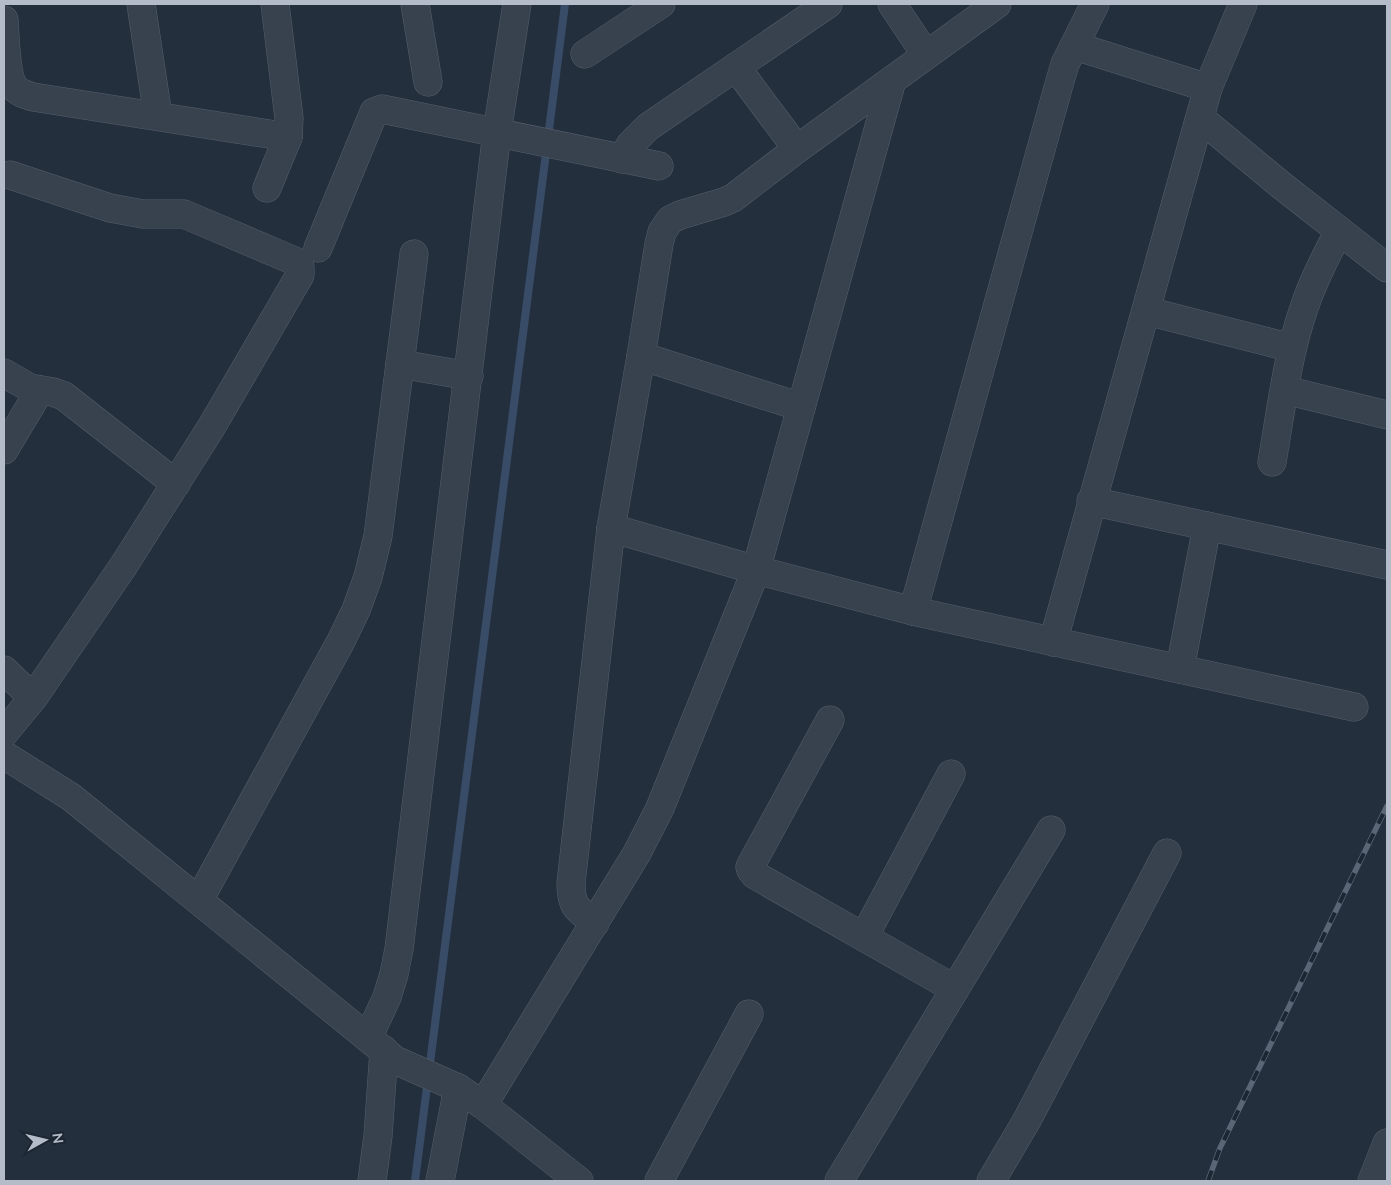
<svg xmlns="http://www.w3.org/2000/svg" width="1391" height="1185" font-family="'Nunito Sans',sans-serif">
<style>
.lines{fill:none;stroke-linecap:round;stroke-linejoin:round}
.stream{stroke:#394c67;stroke-width:8}
.minor-casing{stroke:#565f6c;stroke-width:29}
.minor{stroke:#38414e;stroke-width:28}
.rail-casing{stroke:#5a6575;stroke-width:5.5}
.rail{stroke:#1d2633;stroke-width:4;stroke-dasharray:11;stroke-linecap:butt}
</style>
<rect width="100%" height="100%" fill="#242f3e"/>
<g class="lines">
<path class="stream" d="M415,1181L565,4"/>
<g class="minor-casing">
<g id="minor">
<path d="M141,4L158,116"/>
<path d="M415,4L428,82"/>
<path d="M892,4L926,55"/>
<path d="M4,20C5,35 6,78 15,88C19,93 27,95 33,97L288,137"/>
<path d="M1075,46L1208,88"/>
<path d="M585,54L661,4"/>
<path d="M736,67L797,149"/>
<path d="M1200,118L1281,185L1387,268"/>
<path d="M621,159L631,144L648,127L828,4"/>
<path d="M267,188L288,137L289,118L275,4"/>
<path d="M318,248L374,112L382,109L659,166"/>
<path d="M1147,311L1292,348"/>
<path d="M641,356L801,407"/>
<path d="M400,364L469,376"/>
<path d="M4,373L30,388L53,392L64,396L176,484"/>
<path d="M1285,390L1387,415"/>
<path d="M4,450L40,390"/>
<path d="M1272,462C1281,411 1287,357 1304,308C1313,281 1326,256 1339,231"/>
<path d="M1091,501L1387,565"/>
<path d="M611,528L756,570L913,611L1354,707"/>
<path d="M913,611L1058,88L1065,64L1095,4"/>
<path d="M1053,642L1208,88L1243,4"/>
<path d="M1180,669L1207,526"/>
<path d="M4,670L33,698"/>
<path d="M830,720L752,863L750,867L751,870L755,875L955,989"/>
<path d="M4,733L33,698L124,565L212,426L300,275V267L297,262L184,214H143L110,208L10,175"/>
<path d="M4,755L71,797L395,1060L458,1088L483,1105L579,1181"/>
<path d="M199,900L341,641L356,610L368,577L378,536L414,254"/>
<path d="M595,923C577,909 571,907 571,883L611,528L641,356L659,244L662,232L670,220L680,215L724,202L733,198L797,149L997,4"/>
<path d="M864,937L951,774"/>
<path d="M368,1038L387,997L394,974L399,949L497,132L517,4"/>
<path d="M483,1105L637,853L660,808L756,570L892,80"/>
<path d="M372,1181L378,1136L384,1050"/>
<path d="M440,1181L458,1088"/>
<path d="M659,1181L749,1014"/>
<path d="M839,1181L1051,830"/>
<path d="M991,1181L1027,1120L1167,853"/>
<path d="M1372,1181L1387,1143"/>
</g>
</g>
<use href="#minor" class="minor"/>
<g class="rail-casing">
<path id="rail" d="M1208,1181L1220,1148L1387,806"/>
</g>
<use href="#rail" class="rail"/>
</g>
<rect width="1391" height="1185" fill="none" stroke="#b4bcc9" stroke-width="10"/>
<g transform="translate(45 1140) rotate(82)" stroke="#1d2633" stroke-width="4" paint-order="stroke">
<path d="M0-4L9 19L0 12L-9 19Z" fill="#b4bcc9"/>
<text y="-8" font-size="14" font-weight="bold" text-anchor="middle" fill="#b4bcc9">N</text>
</g>
</svg>
